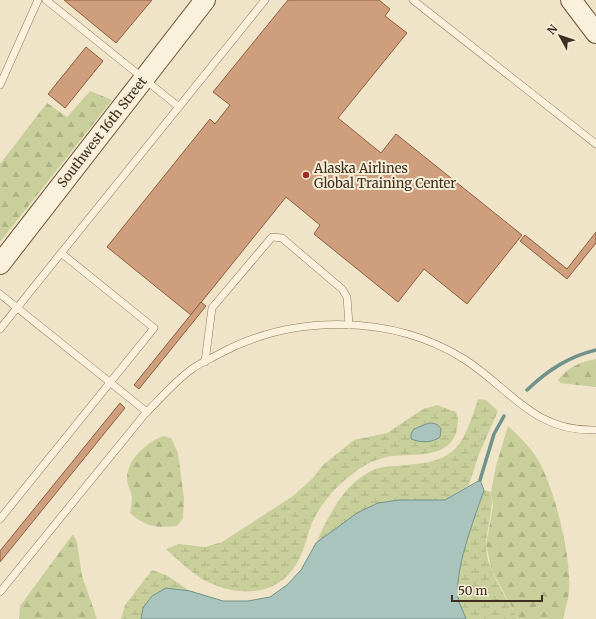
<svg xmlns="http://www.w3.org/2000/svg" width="596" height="619" font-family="Merriweather,serif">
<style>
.forest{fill:url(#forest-firs)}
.wetland{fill:url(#wetland-marsh)}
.water{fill:#a9c4bc;stroke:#6f938a}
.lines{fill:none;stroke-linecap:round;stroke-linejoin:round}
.stream{stroke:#6f938a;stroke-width:3.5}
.building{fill:#cf9f7d;stroke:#8d5f41}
.lane-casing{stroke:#8d765c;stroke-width:8}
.secondary-casing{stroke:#6f573f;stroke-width:22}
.lane{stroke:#faf1dc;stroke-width:7}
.secondary{stroke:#faf1dc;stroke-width:20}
.poi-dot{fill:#9e2a2b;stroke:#f7eed8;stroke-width:1.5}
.labels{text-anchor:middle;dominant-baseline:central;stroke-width:4;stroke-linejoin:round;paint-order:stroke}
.street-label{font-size:13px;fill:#3d2e20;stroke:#f7eed8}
.poi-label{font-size:13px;fill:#3d2e20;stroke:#f7eed8;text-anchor:start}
</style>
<defs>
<pattern id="forest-firs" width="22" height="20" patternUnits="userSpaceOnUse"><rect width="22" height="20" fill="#c9cf9b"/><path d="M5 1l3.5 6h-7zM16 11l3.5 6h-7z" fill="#aeb285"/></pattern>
<pattern id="wetland-marsh" width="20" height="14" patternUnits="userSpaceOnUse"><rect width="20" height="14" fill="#c9cf9b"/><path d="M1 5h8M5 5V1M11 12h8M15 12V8" fill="none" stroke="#aeb285"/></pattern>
</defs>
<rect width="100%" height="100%" fill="#f0e4c8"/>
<g class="forest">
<path d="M90,91L112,100L0,242V164L47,103L67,117Z"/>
<path d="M596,359V387L560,383L558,380C568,367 580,362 596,359Z"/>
<path d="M508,426C518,435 527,444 535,455C554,483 572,558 569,592C568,601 565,610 563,619H518L492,571L486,545L493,506L491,492L496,466Z"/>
<path d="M163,436L171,438L178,453L184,499L183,518L177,526C158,528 145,527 130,513C131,508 132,502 132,497C131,491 127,485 127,479C127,459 146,443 163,436Z"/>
<path d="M73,534L77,542L82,576L97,619H19L20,606Z"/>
</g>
<g class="wetland">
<path d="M478,399L486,400L498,411L479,454L469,485L445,500H399L378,503L357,513L316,543C328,517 343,485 371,471C381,466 396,466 407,465C458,461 463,445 478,399Z"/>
<path d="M437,405L456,412C459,418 458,422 457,429C452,458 415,454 393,456C383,457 370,462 362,467C340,482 323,499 312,523C307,536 304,551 297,563C277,598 236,597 204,580C190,572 178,560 166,549L179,544L205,547L222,542L293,496L313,478L323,465L354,440L387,433L423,409Z"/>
<path d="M484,490L491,492C494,510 487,525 486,544C485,568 507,598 518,619H466C464,613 461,607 459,602C452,574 475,517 484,490Z"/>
<path d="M152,570L168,576L190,591L166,588L143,608L141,619H121L125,605Z"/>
</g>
<g class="water">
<path d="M429,423C435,423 438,424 441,429L440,437C432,443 421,443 411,439V434L414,429Z"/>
<path d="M480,480L484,490C475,517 452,574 459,602C461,607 464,613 466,619H141L143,608L152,596L166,588L190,591L223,601H248L270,597L287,585L301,570L316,543L357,513L378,503L399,500H445Z"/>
</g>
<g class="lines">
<g class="stream">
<path d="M527,390C548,370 568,357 596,350"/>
<path d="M480,480L494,434L504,416"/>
</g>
</g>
<g class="building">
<path d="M64,0H152L116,43Z"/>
<path d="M288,0H379L390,9L385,16L407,33L338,118L381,153L396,134L522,235L467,304L424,269L398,302L314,234L320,225L286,197L191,315L107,247L210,119L215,124L230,105L213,92Z"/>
<path d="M86,47L103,61L65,108L48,94Z"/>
<path d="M596,232V243L567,279L520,241L525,235L567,269Z"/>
<path d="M201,302L206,306L139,389L134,385Z"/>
<path d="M120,403L125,408L0,562V551Z"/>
</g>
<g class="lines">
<g class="lane-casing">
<g id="lane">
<path d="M46,0L179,107"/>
<path d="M413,0L596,144"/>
<path d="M0,85L38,0"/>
<path d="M0,294L147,412"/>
<path d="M0,329L265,0"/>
<path d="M205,362L212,308L272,237L282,238L342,289L347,297L349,325"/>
<path d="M0,519L154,328L61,253"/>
<path d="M0,592L144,415C160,399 174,382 192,369C200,363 210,359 219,354C293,314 392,314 464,359C511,389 533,432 596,430"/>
</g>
</g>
<g class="secondary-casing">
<g id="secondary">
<path d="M571,0L596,33"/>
<path d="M0,264L205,0"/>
</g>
</g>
<use href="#lane" class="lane"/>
<use href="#secondary" class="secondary"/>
</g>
<circle class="poi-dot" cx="306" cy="175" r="4"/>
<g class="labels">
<g class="street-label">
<text transform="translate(102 132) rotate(-52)">Southwest 16th Street</text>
</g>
<g class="poi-label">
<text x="314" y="168">Alaska Airlines<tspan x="314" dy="15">Global Training Center</tspan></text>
</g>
</g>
<g transform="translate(560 36) rotate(310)" stroke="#f7eed8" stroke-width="3" paint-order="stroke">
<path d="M0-3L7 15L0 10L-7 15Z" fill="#3d2e20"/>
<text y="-6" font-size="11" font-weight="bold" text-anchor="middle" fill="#3d2e20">N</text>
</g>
<path d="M452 595v6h90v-6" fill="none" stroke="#3d2e20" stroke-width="2"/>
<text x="458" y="595" font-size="12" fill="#3d2e20" stroke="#f7eed8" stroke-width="3" paint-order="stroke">50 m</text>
</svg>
